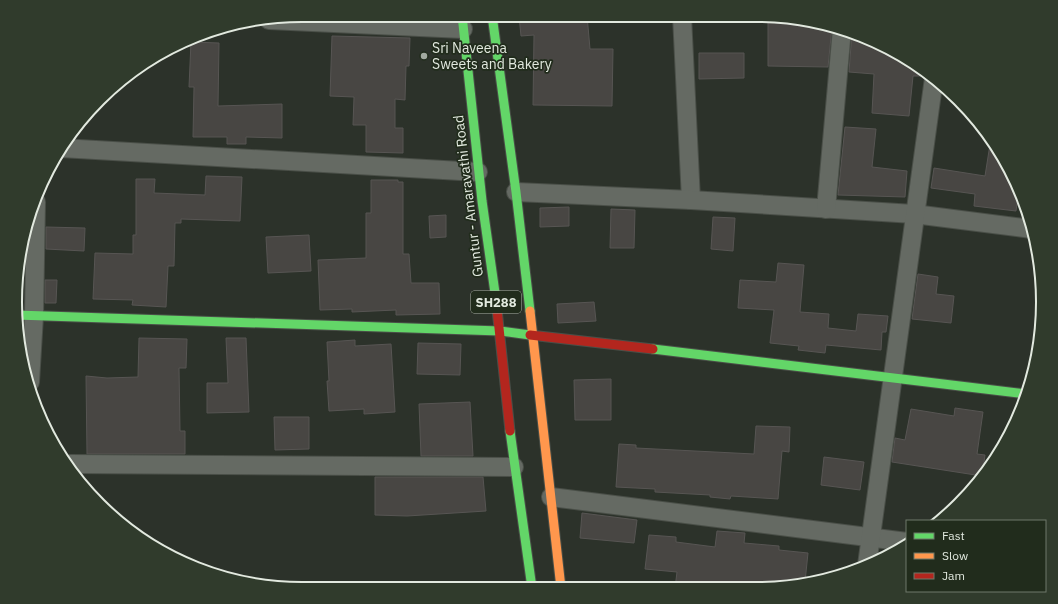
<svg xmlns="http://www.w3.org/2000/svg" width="1058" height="604" font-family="'IBM Plex Sans',sans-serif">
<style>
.building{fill:#484643;stroke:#575553}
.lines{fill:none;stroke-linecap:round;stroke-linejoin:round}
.street-casing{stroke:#4a4f48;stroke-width:20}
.fast-casing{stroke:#4a4f48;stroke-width:11}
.slow-casing{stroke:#4a4f48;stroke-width:11}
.jam-casing{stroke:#4a4f48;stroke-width:11}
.street{stroke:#656a63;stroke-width:18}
.fast{stroke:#63d668;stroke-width:9}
.slow{stroke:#ff974d;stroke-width:9}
.jam{stroke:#b3261e;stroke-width:9}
.poi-dot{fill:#a2a9a0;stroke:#212c1c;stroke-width:1.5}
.labels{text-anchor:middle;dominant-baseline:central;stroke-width:3.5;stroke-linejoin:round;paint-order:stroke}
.shield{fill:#212c1c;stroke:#a8b0a4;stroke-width:1}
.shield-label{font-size:13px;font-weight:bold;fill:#e2e9df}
.poi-label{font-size:14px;fill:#e2e9df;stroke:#212c1c;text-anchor:start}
.street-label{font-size:14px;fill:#e2e9df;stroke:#212c1c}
.rim{fill:none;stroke:#e2e9df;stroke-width:2}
</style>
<rect width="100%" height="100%" fill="#2c322a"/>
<g class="building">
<path d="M587,15L590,49H613L612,106L533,105L534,35L521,36L519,16Z"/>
<path d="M768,16L832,27L828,67L768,66Z"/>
<path d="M852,32L915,63L926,72L924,76H913L909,116L872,113L874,74L849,72Z"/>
<path d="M332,36L410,38L409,66H406L405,100L395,99V128H403V153L366,152V125H353L354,97L330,96Z"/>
<path d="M191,42L219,43L218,106L282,104V138L246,137V144H227V137H193L194,87H189Z"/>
<path d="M699,53H744V78L699,79Z"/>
<path d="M845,127L876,129L872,167L907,171L905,197L838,195Z"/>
<path d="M991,138L1019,189L1016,211L974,206L975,194L931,188L934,168L985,176Z"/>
<path d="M206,176L242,177L240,221L181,219V223H175L174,266H168L166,307L132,305L133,300L93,299L95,253L133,254V235H136V179H155L154,193L205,195Z"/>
<path d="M371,180H398V182H403V254H409L411,283H439L440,314L396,315V310L352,312V309L320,310L318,260L366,258V213H371Z"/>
<path d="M569,207V226L540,227V208Z"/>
<path d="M611,209L635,210L634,248H610Z"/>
<path d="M446,215V237L430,238L429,216Z"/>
<path d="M713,217L735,218L733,251L711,249Z"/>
<path d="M46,227L85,228L84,251L46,249Z"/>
<path d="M309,235L311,271L268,273L266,237Z"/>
<path d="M778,263L804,265L800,312L829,314L828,328L856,331L858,314L888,316L886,332H882L881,350L826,345L825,353L798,350L799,346L770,343L774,310L738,308L740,280L776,282Z"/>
<path d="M918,274L938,277L936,294L954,296L951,323L912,319Z"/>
<path d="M45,280H57L56,303H45Z"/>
<path d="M594,302L596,321L558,323L557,304Z"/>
<path d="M139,338L187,339L186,368H179L180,431H185V454H87L86,376L107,378L138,377Z"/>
<path d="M226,338H246L249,412L207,413V383H228Z"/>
<path d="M355,340V346L391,344L395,412L364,414V409L329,411L327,381H329L327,342Z"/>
<path d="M418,343L461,344L460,375L417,374Z"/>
<path d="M611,379V420H575L574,380Z"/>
<path d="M470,402L473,456H421L419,404Z"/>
<path d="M955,408L983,412L977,454L985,455L982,476L892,462L895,438L905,440L911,409L954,416Z"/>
<path d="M274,417H309V449L275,450Z"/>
<path d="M756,426L790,427L789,452L782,451L778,499L731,496L730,499L710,497V495L655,492V489L616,487L619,444L636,445V448L754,454Z"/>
<path d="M824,457L864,462L860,490L821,485Z"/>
<path d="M375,477H483L486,511L407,516L375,515Z"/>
<path d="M582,513L637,520L634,543L580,538Z"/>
<path d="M717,531L745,533L744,543L779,546V550L808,553L805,582L775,588L730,586V588H675L677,572L645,569L649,535L676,537V542L715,547Z"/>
</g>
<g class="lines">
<g class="street-casing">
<g id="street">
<path d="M682,16L691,200"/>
<path d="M269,20L463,29"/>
<path d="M61,148L478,172"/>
<path d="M516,192L691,200L914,214L1032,229"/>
<path d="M826,209L842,29"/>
<path d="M30,382L34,316L36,202"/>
<path d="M70,464L514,467"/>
<path d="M551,497L907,542"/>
<path d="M867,565L934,78"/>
</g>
</g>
<g class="fast-casing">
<g id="fast">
<path d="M462,15L482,201L496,300"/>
<path d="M492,15L516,192L530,311"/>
<path d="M16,315L500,331L530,335"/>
<path d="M653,349L1026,394"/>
<path d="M510,431L532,588"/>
</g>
</g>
<g class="slow-casing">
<path id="slow" d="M530,311L561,588"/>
</g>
<g class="jam-casing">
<g id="jam">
<path d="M496,300L510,431"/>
<path d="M530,335L653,349"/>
</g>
</g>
<use href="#street" class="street"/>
<use href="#fast" class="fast"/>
<use href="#slow" class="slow"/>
<use href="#jam" class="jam"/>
</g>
<circle class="poi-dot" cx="424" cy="56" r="4"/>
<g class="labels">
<rect class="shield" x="471" y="291" width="50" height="22" rx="3"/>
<g class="shield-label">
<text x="496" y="302">SH288</text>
</g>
<g class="poi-label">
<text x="432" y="48">Sri Naveena<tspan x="432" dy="16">Sweets and Bakery</tspan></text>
</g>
<g class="street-label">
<text transform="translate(468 196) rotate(-97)">Guntur - Amaravathi Road</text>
</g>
</g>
<path d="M0 0H1058V604H0ZM302 22H756A280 280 0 0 1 1036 302V302A280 280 0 0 1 756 582H302A280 280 0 0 1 22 302V302A280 280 0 0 1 302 22Z" fill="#303b2c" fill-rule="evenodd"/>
<path class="rim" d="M302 22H756A280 280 0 0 1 1036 302V302A280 280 0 0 1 756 582H302A280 280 0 0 1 22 302V302A280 280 0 0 1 302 22Z"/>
<rect x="906" y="520" width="140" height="72" fill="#212c1c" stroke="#6e786a"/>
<rect x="914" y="533" width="20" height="6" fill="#63d668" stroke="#6e786a"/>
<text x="942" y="540" font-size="12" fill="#e2e9df">Fast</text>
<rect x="914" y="553" width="20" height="6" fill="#ff974d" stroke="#6e786a"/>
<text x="942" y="560" font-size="12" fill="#e2e9df">Slow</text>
<rect x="914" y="573" width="20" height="6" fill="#b3261e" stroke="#6e786a"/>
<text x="942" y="580" font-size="12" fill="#e2e9df">Jam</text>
</svg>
